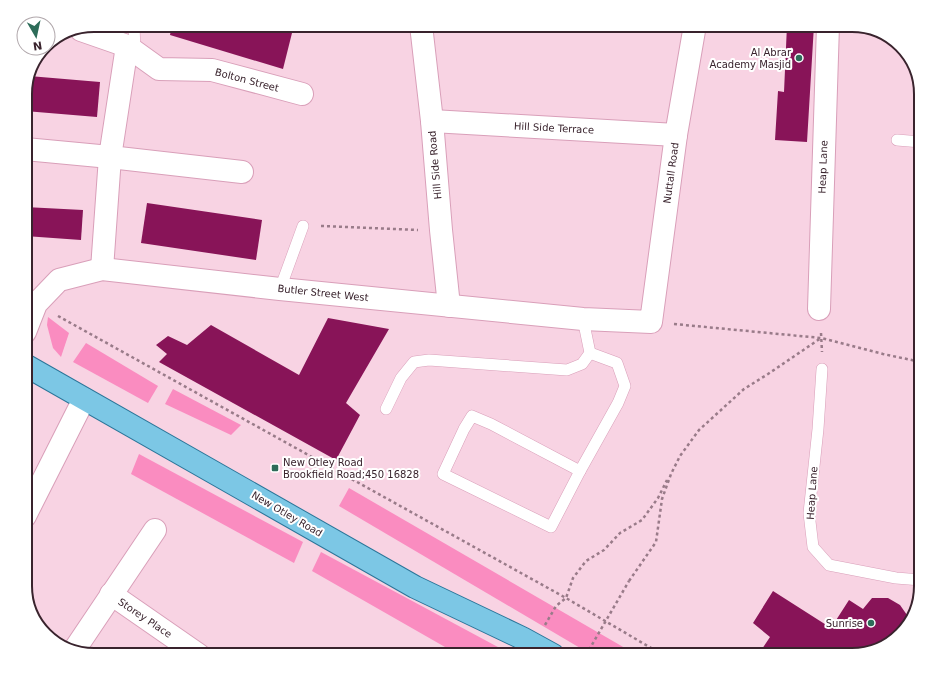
<svg xmlns="http://www.w3.org/2000/svg" width="946" height="680" font-family="'DejaVu Sans',sans-serif">
<style>
.green{fill:#fa8cc0}
.building{fill:#881458}
.lines{fill:none;stroke-linecap:round;stroke-linejoin:round}
.service-casing{stroke:#d99fb9;stroke-width:12}
.minor-casing{stroke:#d99fb9;stroke-width:24}
.primary-casing{stroke:#2b7599;stroke-width:24}
.path{stroke:#997b89;stroke-width:2.5;stroke-dasharray:3 3;stroke-linecap:butt}
.service{stroke:#fff;stroke-width:11}
.minor{stroke:#fff;stroke-width:22}
.primary{stroke:#7cc7e5;stroke-width:22}
.path-bridge{stroke:#997b89;stroke-width:2.5;stroke-dasharray:3 3;stroke-linecap:butt}
.poi-dot{fill:#2d6c59;stroke:#fff;stroke-width:1.5}
.labels{text-anchor:middle;dominant-baseline:central;stroke-width:4;stroke-linejoin:round;paint-order:stroke}
.poi-label{font-size:10px;fill:#39232d;stroke:#fff;text-anchor:end}
.street-label{font-size:10px;fill:#39232d;stroke:#fff}
.rim{fill:none;stroke:#39232d;stroke-width:2}
</style>
<rect width="100%" height="100%" fill="#f8d3e3"/>
<g class="green">
<path d="M48,317L69,333L61,357L53,348L47,325Z"/>
<path d="M86,343L158,386L148,403L73,362Z"/>
<path d="M173,389L241,425L231,435L165,404Z"/>
<path d="M139,454L303,542L294,563L131,474Z"/>
<path d="M349,488L637,655H592L339,506Z"/>
<path d="M321,552L513,655H459L312,571Z"/>
</g>
<g class="building">
<path d="M172,25H294L283,69L170,35Z"/>
<path d="M787,25H814L807,142L775,140L778,91L784,92Z"/>
<path d="M29,76L100,82L97,117L25,111V89Z"/>
<path d="M147,203L262,220L256,260L141,243Z"/>
<path d="M25,207L83,210L81,240L25,236Z"/>
<path d="M328,318L389,329L346,403L360,415L336,460L159,362L167,354L156,345L168,336L187,345L211,325L299,375Z"/>
<path d="M773,591L831,628L849,600L863,609L872,598H888L900,605L907,615L909,622L907,628L883,648L852,655H758L770,637L753,623Z"/>
</g>
<g class="lines">
<g class="service-casing">
<g id="service">
<path d="M134,25L135,51"/>
<path d="M897,140L921,142"/>
<path d="M280,289L303,226"/>
<path d="M822,369L818,429L809,513L813,547L829,565L896,578L921,580"/>
<path d="M386,409L401,378L414,362L429,360L567,370L582,364L590,353L583,319"/>
<path d="M472,416L491,424L580,471L551,527L443,474L464,429Z"/>
<path d="M580,471L618,403L625,386L617,363L590,353"/>
</g>
</g>
<g class="minor-casing">
<g id="minor">
<path d="M421,25L432,121L441,230L449,306"/>
<path d="M81,30L127,46L159,69L212,70L302,94"/>
<path d="M432,121L676,135"/>
<path d="M25,149L110,157L242,172"/>
<path d="M102,269L110,157L127,46"/>
<path d="M819,309L828,25"/>
<path d="M25,332L36,304L59,280L102,269L280,289L583,319L651,322L676,135L695,25"/>
<path d="M25,516L84,399"/>
<path d="M111,594L199,655"/>
<path d="M75,649L155,530"/>
</g>
</g>
<g class="primary-casing">
<path id="primary" d="M25,365L415,587L522,638L553,655"/>
</g>
<g class="path">
<path d="M321,226L418,230"/>
<path d="M58,316L566,598L663,655"/>
<path d="M674,324L821,338L883,354L921,362"/>
<path d="M821,333L822,352"/>
<path d="M629,581L656,542L662,499L671,474L680,456L699,430L744,389L768,374L821,338"/>
<path d="M545,625L556,606L566,598L573,578L586,561L604,550L620,533L642,520L658,498L667,480"/>
</g>
<use href="#service" class="service"/>
<use href="#minor" class="minor"/>
<use href="#primary" class="primary"/>
<path class="path-bridge" d="M586,655L629,581"/>
</g>
<g class="poi-dot">
<circle cx="799" cy="58" r="4"/>
<rect x="271" y="464" width="8" height="8" rx="2"/>
<circle cx="871" cy="623" r="4"/>
</g>
<g class="labels">
<g class="poi-label">
<text x="791" y="52">Al Abrar<tspan x="791" dy="12">Academy Masjid</tspan></text>
<text x="283" y="462" text-anchor="start">New Otley Road<tspan x="283" dy="12">Brookfield Road;450 16828</tspan></text>
<text x="863" y="623">Sunrise</text>
</g>
<g class="street-label">
<text transform="translate(247 80) rotate(15)">Bolton Street</text>
<text transform="translate(554 128) rotate(3)">Hill Side Terrace</text>
<text transform="translate(435 165) rotate(-95)">Hill Side Road</text>
<text transform="translate(823 167) rotate(-88)">Heap Lane</text>
<text transform="translate(671 173) rotate(-82)">Nuttall Road</text>
<text transform="translate(323 293) rotate(6)">Butler Street West</text>
<text transform="translate(812 493) rotate(-86)">Heap Lane</text>
<text transform="translate(287 514) rotate(30)">New Otley Road</text>
<text transform="translate(145 618) rotate(34)">Storey Place</text>
</g>
</g>
<path d="M0 0H946V680H0ZM94 32H852A62 62 0 0 1 914 94V586A62 62 0 0 1 852 648H94A62 62 0 0 1 32 586V94A62 62 0 0 1 94 32Z" fill="#fff" fill-rule="evenodd"/>
<path class="rim" d="M94 32H852A62 62 0 0 1 914 94V586A62 62 0 0 1 852 648H94A62 62 0 0 1 32 586V94A62 62 0 0 1 94 32Z"/>
<g transform="translate(36 36) rotate(171)"><circle r="19" fill="#ffffff" stroke="#b0a7ab"/>
<path d="M0-3L7 15L0 10L-7 15Z" fill="#2d6c59"/>
<text y="-6" font-size="11" font-weight="bold" text-anchor="middle" fill="#39232d">N</text>
</g>
</svg>
